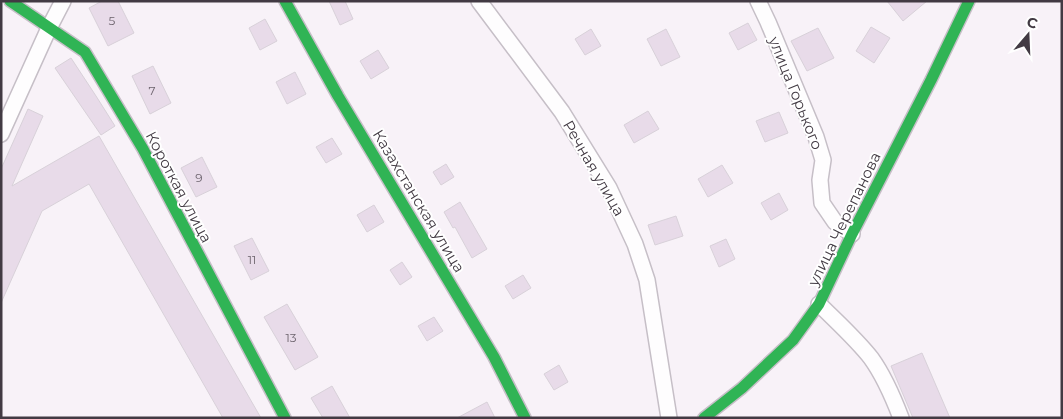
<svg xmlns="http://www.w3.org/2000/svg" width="1063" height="419" font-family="Montserrat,sans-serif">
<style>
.building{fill:#e8dbe9;stroke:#d8d1d9}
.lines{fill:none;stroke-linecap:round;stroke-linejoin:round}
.street-casing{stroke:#c6bfc7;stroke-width:18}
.fast-casing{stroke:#c6bfc7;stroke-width:14}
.street{stroke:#fefdfe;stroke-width:15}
.fast{stroke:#30b455;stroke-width:11}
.labels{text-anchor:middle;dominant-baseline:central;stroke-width:4;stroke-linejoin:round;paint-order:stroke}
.number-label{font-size:12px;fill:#6c636d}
.street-label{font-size:15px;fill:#423a43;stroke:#fff}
</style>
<rect width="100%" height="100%" fill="#f8f2f8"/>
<g class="building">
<path d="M102,1H118L134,33L108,46L89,8Z"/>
<path d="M329,1H345L353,19L340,25Z"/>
<path d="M887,1H927L903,21Z"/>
<path d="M265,19L277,41L260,50L249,28Z"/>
<path d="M748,23L757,40L738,50L729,33Z"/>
<path d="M871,27L890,38L874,63L856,51Z"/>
<path d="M818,28L834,58L807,71L791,41Z"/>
<path d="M591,29L601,46L585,55L575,39Z"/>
<path d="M666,29L680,57L661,66L647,39Z"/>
<path d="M378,50L389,68L371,79L360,61Z"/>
<path d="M71,58L96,96L115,126L101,135L55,68Z"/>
<path d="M153,66L171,103L150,114L132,76Z"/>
<path d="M295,72L306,94L287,104L276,82Z"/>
<path d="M28,109L43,116L12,186L99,136L261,418H223L89,184L42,211L1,303V169Z"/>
<path d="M648,111L659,129L634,143L624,125Z"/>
<path d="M779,112L788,133L765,142L756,121Z"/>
<path d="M332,138L342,154L326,163L316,147Z"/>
<path d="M202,157L217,187L196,197L181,168Z"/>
<path d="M446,164L454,177L441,185L433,172Z"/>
<path d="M722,165L733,183L708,197L698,179Z"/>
<path d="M779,193L788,210L771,220L761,203Z"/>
<path d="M460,202L487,249L472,258L455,227L453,228L444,212Z"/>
<path d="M374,205L384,222L367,232L357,215Z"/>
<path d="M676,216L683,236L655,245L648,225Z"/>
<path d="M252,238L269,271L251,280L234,246Z"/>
<path d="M726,239L735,259L719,267L710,246Z"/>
<path d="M402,262L412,277L400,285L390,270Z"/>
<path d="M523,275L531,288L513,299L505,286Z"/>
<path d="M287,304L318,357L295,370L264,317Z"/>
<path d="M434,317L443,331L427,341L418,326Z"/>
<path d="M922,353L950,418H913L891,366Z"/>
<path d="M559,365L568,382L554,390L544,374Z"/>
<path d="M332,386L350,418H323L311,398Z"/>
<path d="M487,402L495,418H457Z"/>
</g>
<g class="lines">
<g class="street-casing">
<g id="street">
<path d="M479,1L562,112L609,188L635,244L647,280L669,418"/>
<path d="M758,1L768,22L816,137L823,160L820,180L822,203L835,222L852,234"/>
<path d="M1,134L49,28L63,1"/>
<path d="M819,304C837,322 856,339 871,358C884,376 893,397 901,418"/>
</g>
</g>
<g class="fast-casing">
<g id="fast">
<path d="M10,1L85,52L143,149L285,418"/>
<path d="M285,1L338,96L494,357L525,418"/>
<path d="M704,418L742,388L793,340L819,304L852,234L931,80L969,1"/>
</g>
</g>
<use href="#street" class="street"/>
<use href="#fast" class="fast"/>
</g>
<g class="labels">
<g class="number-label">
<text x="112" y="20">5</text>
<text x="152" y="90">7</text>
<text x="199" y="177">9</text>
<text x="252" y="259">11</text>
<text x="291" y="337">13</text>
</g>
<g class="street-label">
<text transform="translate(796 93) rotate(68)">улица Горького</text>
<text transform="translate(594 168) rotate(60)">Речная улица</text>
<text transform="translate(179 187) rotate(62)">Короткая улица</text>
<text transform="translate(419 201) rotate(59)">Казахстанская улица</text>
<text transform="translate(844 219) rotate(-64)">улица Черепанова</text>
</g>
</g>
<rect width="1063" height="419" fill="none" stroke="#423a43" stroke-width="5"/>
<g transform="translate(1028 35) rotate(19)" stroke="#ffffff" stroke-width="4" paint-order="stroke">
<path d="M0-4L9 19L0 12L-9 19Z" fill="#423a43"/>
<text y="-8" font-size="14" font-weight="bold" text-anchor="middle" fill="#423a43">С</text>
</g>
</svg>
